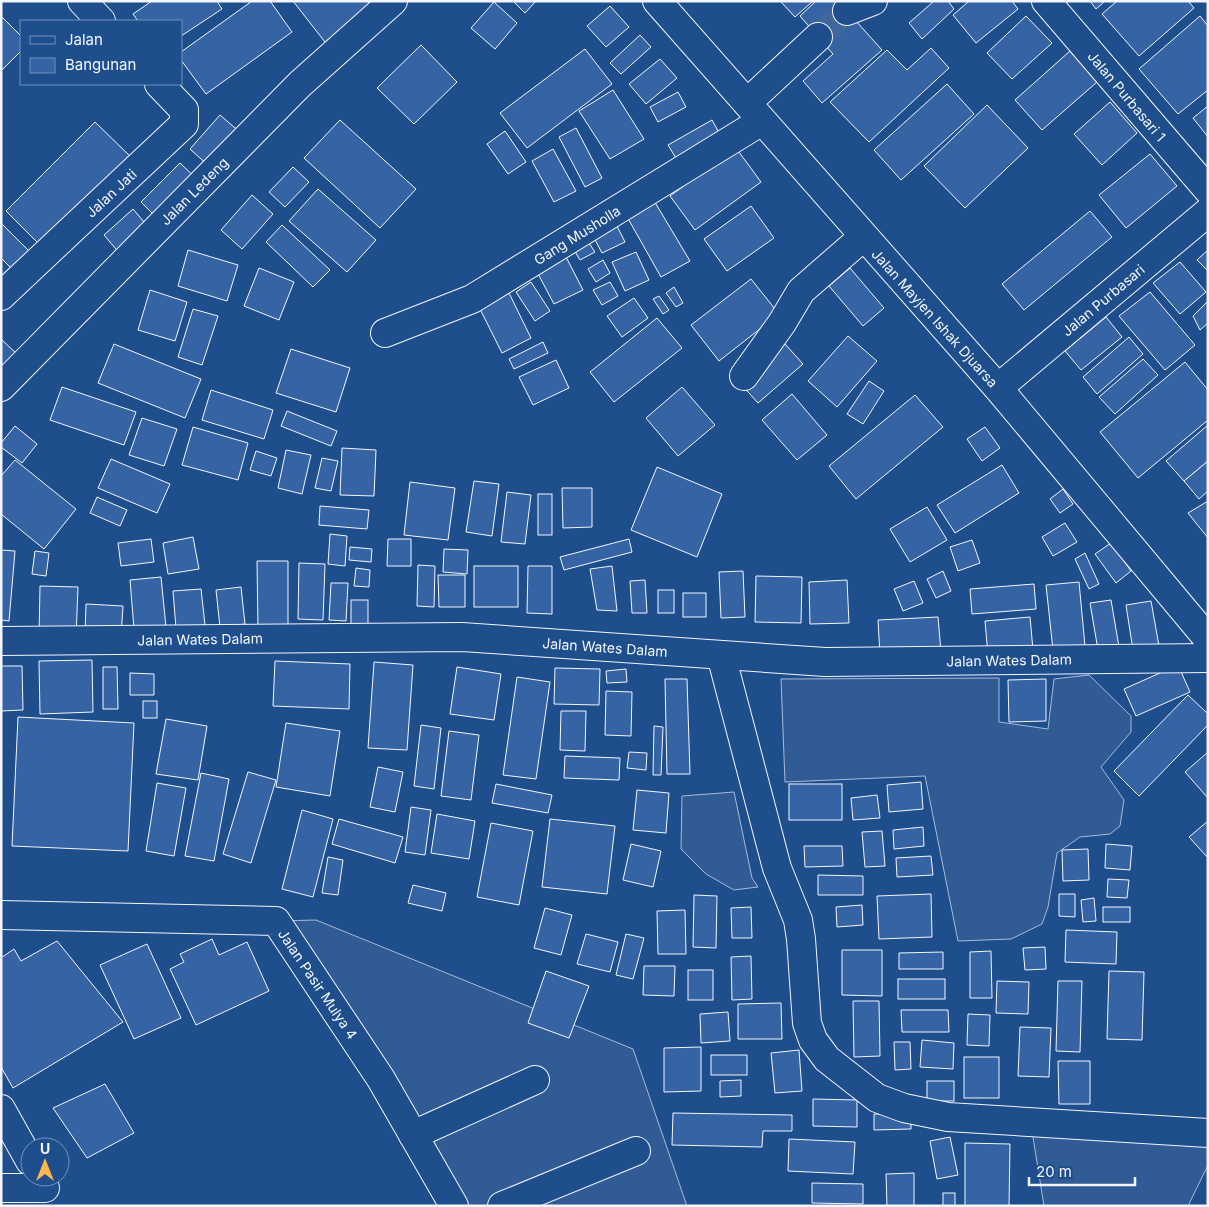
<svg xmlns="http://www.w3.org/2000/svg" width="1209" height="1207" font-family="Inter,sans-serif">
<style>
.built{fill:#305b95;stroke:#a8bbd7}
.building{fill:#3563a3;stroke:#f2f6ff}
.lines{fill:none;stroke-linecap:round;stroke-linejoin:round}
.minor-tunnel{stroke:#3f679d;stroke-width:28;stroke-dasharray:28 14;stroke-linecap:butt}
.minor-casing{stroke:#f2f6ff;stroke-width:30}
.primary-casing{stroke:#f2f6ff;stroke-width:30}
.minor{stroke:#1f4e8c;stroke-width:28}
.primary{stroke:#1f4e8c;stroke-width:28}
.labels{text-anchor:middle;dominant-baseline:central;stroke-width:4;stroke-linejoin:round;paint-order:stroke}
.street-label{font-size:14px;fill:#f2f6ff;stroke:#1f4e8c}
</style>
<rect width="100%" height="100%" fill="#1f4e8c"/>
<g class="built">
<path d="M1089,675L1131,716V732L1101,767L1124,800L1120,826L1110,834L1080,837L1057,853L1048,907L1042,924L1011,939L958,941L925,776L785,782L781,679L999,678V722L1048,729L1054,679Z"/>
<path d="M734,792L752,878L758,887L734,890L706,874L681,849L682,796Z"/>
<path d="M316,920L633,1049L687,1206H453L276,921Z"/>
<path d="M1032,1131L1208,1133V1165L1188,1206H1044Z"/>
</g>
<g class="building">
<path d="M152,1H217L222,9L181,36V21H138L133,14Z"/>
<path d="M252,1H270L292,32L206,94L181,60V52Z"/>
<path d="M293,1H367L372,6L325,42Z"/>
<path d="M513,1H536L525,13Z"/>
<path d="M780,1H813L795,17Z"/>
<path d="M816,1H838L882,50L822,103L803,81L833,54L800,16Z"/>
<path d="M934,1H948L954,9L922,39L909,23Z"/>
<path d="M969,1H1012L1018,9L976,43L953,15Z"/>
<path d="M1090,1H1105L1096,9Z"/>
<path d="M1117,1H1188L1194,8L1139,56L1102,14Z"/>
<path d="M494,2L517,23L495,49L471,28Z"/>
<path d="M610,6L629,27L606,47L587,26Z"/>
<path d="M1,16L21,36V51L1,71Z"/>
<path d="M1026,16L1052,43L1012,79L987,53Z"/>
<path d="M1200,16L1208,26V90L1178,114L1139,69Z"/>
<path d="M640,35L651,47L621,74L610,63Z"/>
<path d="M421,45L457,82L414,124L377,88Z"/>
<path d="M931,48L949,68L869,142L830,102L887,50L907,70Z"/>
<path d="M585,49L612,84L527,148L500,113Z"/>
<path d="M1070,51L1097,82L1042,130L1015,100Z"/>
<path d="M660,59L677,78L646,104L629,84Z"/>
<path d="M947,84L974,114L901,180L874,150Z"/>
<path d="M613,90L644,139L610,159L579,111Z"/>
<path d="M678,92L686,107L658,122L650,107Z"/>
<path d="M1110,102L1137,133L1102,165L1074,134Z"/>
<path d="M987,105L1028,148L965,208L924,166Z"/>
<path d="M1208,106V137L1193,118Z"/>
<path d="M220,115L242,134L211,168L190,149Z"/>
<path d="M340,120L416,189L380,228L304,158Z"/>
<path d="M712,120L722,138L679,163L668,145Z"/>
<path d="M95,122L133,159L44,249L6,211Z"/>
<path d="M576,128L602,178L585,187L559,137Z"/>
<path d="M505,131L526,162L508,174L487,144Z"/>
<path d="M736,148L761,182L695,230L670,196Z"/>
<path d="M553,149L576,191L554,202L532,161Z"/>
<path d="M1150,154L1177,186L1126,228L1099,195Z"/>
<path d="M180,163L200,182L161,222L141,202Z"/>
<path d="M293,167L309,182L285,207L269,192Z"/>
<path d="M318,189L376,240L347,272L289,221Z"/>
<path d="M252,195L273,214L242,249L221,230Z"/>
<path d="M653,199L690,261L661,277L626,215Z"/>
<path d="M751,206L774,238L727,271L704,239Z"/>
<path d="M133,209L150,229L121,255L104,235Z"/>
<path d="M1090,211L1112,237L1024,310L1002,284Z"/>
<path d="M615,222L625,242L602,253L592,234Z"/>
<path d="M1,223L33,255L15,272L1,258Z"/>
<path d="M282,225L330,270L313,287L266,242Z"/>
<path d="M587,240L595,252L580,260L573,248Z"/>
<path d="M188,250L238,265L227,301L178,286Z"/>
<path d="M1208,250V271L1197,260Z"/>
<path d="M636,252L649,280L625,291L612,262Z"/>
<path d="M565,255L583,290L554,304L536,270Z"/>
<path d="M603,260L610,273L596,282L588,269Z"/>
<path d="M1180,262L1206,292L1180,314L1153,283Z"/>
<path d="M259,268L294,282L279,320L244,306Z"/>
<path d="M850,268L884,308L863,326L829,286Z"/>
<path d="M751,279L779,314L719,361L691,325Z"/>
<path d="M531,282L550,311L535,321L516,292Z"/>
<path d="M610,282L618,296L602,305L593,290Z"/>
<path d="M674,287L683,303L676,307L666,293Z"/>
<path d="M150,290L187,302L175,341L138,330Z"/>
<path d="M1150,292L1195,345L1165,370L1119,316Z"/>
<path d="M509,293L531,338L502,353L479,307Z"/>
<path d="M659,296L669,310L663,314L653,299Z"/>
<path d="M634,298L648,318L622,337L607,316Z"/>
<path d="M1208,301V323L1200,330L1193,316Z"/>
<path d="M193,309L218,316L202,365L178,357Z"/>
<path d="M1106,317L1122,337L1081,370L1065,351Z"/>
<path d="M657,318L682,348L614,402L590,372Z"/>
<path d="M848,336L877,361L837,407L808,381Z"/>
<path d="M1129,337L1143,354L1097,394L1083,377Z"/>
<path d="M1,339L18,355L1,372Z"/>
<path d="M543,342L548,353L514,369L509,359Z"/>
<path d="M114,344L201,379L185,418L98,383Z"/>
<path d="M785,344L803,364L758,403L740,383Z"/>
<path d="M291,349L350,368L336,412L276,393Z"/>
<path d="M1143,359L1158,375L1115,414L1099,397Z"/>
<path d="M556,360L569,388L533,405L519,377Z"/>
<path d="M1185,362L1208,390V420L1138,478L1100,432Z"/>
<path d="M869,381L884,391L863,424L847,414Z"/>
<path d="M62,387L136,412L124,445L50,420Z"/>
<path d="M682,387L715,425L678,456L646,418Z"/>
<path d="M211,390L273,410L264,439L202,420Z"/>
<path d="M792,394L827,435L797,460L762,420Z"/>
<path d="M915,395L943,427L856,499L829,466Z"/>
<path d="M287,411L337,431L331,446L281,426Z"/>
<path d="M142,418L177,429L164,466L129,455Z"/>
<path d="M1208,425V461L1184,481L1166,461Z"/>
<path d="M15,426L37,444L22,463L1,447V443Z"/>
<path d="M193,427L248,443L238,480L182,465Z"/>
<path d="M985,427L1000,448L982,461L967,439Z"/>
<path d="M342,448L376,450L374,496L340,495Z"/>
<path d="M286,450L311,455L302,494L278,488Z"/>
<path d="M256,451L277,458L271,476L250,470Z"/>
<path d="M322,458L338,461L331,491L315,488Z"/>
<path d="M111,459L170,484L157,513L98,488Z"/>
<path d="M15,460L76,509L44,549L1,514V476Z"/>
<path d="M1208,461V491L1199,499L1184,481Z"/>
<path d="M1002,465L1019,493L955,533L937,505Z"/>
<path d="M657,467L722,494L697,557L631,530Z"/>
<path d="M474,481L499,484L492,536L466,532Z"/>
<path d="M410,482L455,488L448,540L404,535Z"/>
<path d="M562,488H592V527L563,528Z"/>
<path d="M1063,489L1073,504L1060,513L1050,499Z"/>
<path d="M507,492L531,495L525,544L501,542Z"/>
<rect x="538" y="494" width="14" height="41"/>
<path d="M97,497L127,510L120,526L90,513Z"/>
<path d="M1208,501V538L1188,513Z"/>
<path d="M320,506L369,510L367,529L319,525Z"/>
<path d="M927,507L947,540L910,562L890,529Z"/>
<path d="M1065,523L1077,542L1053,556L1042,537Z"/>
<path d="M330,534L347,536L345,566L328,564Z"/>
<path d="M193,537L199,569L168,574L163,543Z"/>
<path d="M151,539L154,562L121,566L118,543Z"/>
<path d="M388,539H411V566H387Z"/>
<path d="M629,539L632,552L564,570L560,557Z"/>
<path d="M972,540L980,563L958,571L950,547Z"/>
<path d="M1111,543L1131,571L1116,583L1095,554Z"/>
<path d="M350,547L372,549L371,562L349,560Z"/>
<path d="M444,549L468,550L467,574L443,572Z"/>
<path d="M1,550L15,551L9,621L1,620Z"/>
<path d="M35,551L49,553L46,576L32,574Z"/>
<path d="M1085,553L1099,584L1089,589L1075,559Z"/>
<path d="M257,561H288V630H258Z"/>
<path d="M299,563L325,564L323,620L298,619Z"/>
<path d="M418,565L435,566L434,607L417,606Z"/>
<rect x="474" y="566" width="44" height="41"/>
<path d="M528,566H552V614L527,613Z"/>
<path d="M612,566L617,611L597,610L590,569Z"/>
<path d="M356,568L370,570L369,587L354,586Z"/>
<path d="M743,571L745,617L721,618L719,572Z"/>
<path d="M943,571L951,591L936,598L927,579Z"/>
<path d="M438,575H465V607H439Z"/>
<path d="M756,576L802,577L801,623L755,622Z"/>
<path d="M161,577L166,627L134,629L130,580Z"/>
<path d="M645,580L647,613H632L630,581Z"/>
<path d="M847,580L849,623L810,624L809,582Z"/>
<path d="M914,581L923,603L903,611L894,589Z"/>
<path d="M1079,582L1085,646L1053,650L1046,585Z"/>
<path d="M331,583H348L346,621L329,620Z"/>
<path d="M1034,584L1036,609L972,614L970,589Z"/>
<path d="M40,586L78,587L76,638L39,637Z"/>
<path d="M241,587L245,624L220,627L216,590Z"/>
<path d="M201,589L205,625L176,628L173,591Z"/>
<rect x="658" y="590" width="16" height="23"/>
<rect x="683" y="593" width="23" height="24"/>
<rect x="351" y="600" width="17" height="25"/>
<path d="M1111,600L1119,647L1098,650L1090,603Z"/>
<path d="M1151,601L1159,646L1133,650L1126,605Z"/>
<path d="M86,604L123,606L121,637L85,635Z"/>
<path d="M938,617L941,652L880,655L878,620Z"/>
<path d="M1030,617L1033,650L988,655L985,621Z"/>
<path d="M92,660L93,712L40,714L39,661Z"/>
<path d="M275,661L350,664L349,709L273,706Z"/>
<path d="M374,662L413,665L407,750L368,748Z"/>
<path d="M1178,665L1190,692L1136,716L1124,689Z"/>
<path d="M1,666H22L23,710L1,711Z"/>
<path d="M103,667H117L118,709H103Z"/>
<path d="M457,667L501,674L494,720L450,714Z"/>
<path d="M555,668L600,669L599,705L554,704Z"/>
<path d="M626,669L627,682L607,683L606,671Z"/>
<path d="M130,673L154,674V695H130Z"/>
<path d="M517,677L550,682L536,779L503,775Z"/>
<path d="M665,679H687L690,774H667Z"/>
<path d="M1046,679V721L1009,722L1008,680Z"/>
<path d="M606,691L632,692L631,736L605,735Z"/>
<path d="M1188,695L1208,714V725L1139,796L1114,771Z"/>
<rect x="143" y="701" width="14" height="17"/>
<path d="M561,711H586L585,751L560,750Z"/>
<path d="M18,717L134,723L128,851L12,846Z"/>
<path d="M166,719L207,726L198,780L156,774Z"/>
<path d="M286,723L340,731L330,796L276,787Z"/>
<path d="M421,725L441,728L434,789L414,786Z"/>
<path d="M654,726L663,727L661,775H653Z"/>
<path d="M449,731L479,735L471,800L441,796Z"/>
<path d="M629,752L647,753L646,770L627,768Z"/>
<path d="M1208,752V798L1185,772Z"/>
<path d="M565,756L620,758L619,780L564,778Z"/>
<path d="M378,767L403,772L395,812L370,807Z"/>
<path d="M248,772L276,780L251,863L223,854Z"/>
<path d="M201,773L229,779L214,861L185,856Z"/>
<path d="M921,782L923,809L889,812L887,785Z"/>
<path d="M157,783L186,788L174,856L146,851Z"/>
<path d="M496,784L552,795L548,813L492,803Z"/>
<rect x="789" y="784" width="53" height="36"/>
<path d="M637,790L669,793L666,833L633,830Z"/>
<path d="M877,795L880,818L853,820L851,798Z"/>
<path d="M411,807L431,810L425,855L405,852Z"/>
<path d="M302,810L333,819L313,897L282,889Z"/>
<path d="M437,814L475,821L469,859L431,853Z"/>
<path d="M339,819L403,837L395,863L332,844Z"/>
<path d="M550,819L615,826L607,894L542,887Z"/>
<path d="M1208,821V858L1189,837Z"/>
<path d="M491,823L533,831L519,905L477,897Z"/>
<path d="M923,827L924,846L894,849L893,830Z"/>
<path d="M882,831L885,866L865,867L862,832Z"/>
<path d="M631,844L661,851L653,887L623,880Z"/>
<path d="M1106,844L1132,846L1130,870L1105,868Z"/>
<path d="M804,846H842L843,866L805,867Z"/>
<path d="M1088,849L1089,880L1063,881L1062,850Z"/>
<path d="M931,856L933,875L897,877L896,858Z"/>
<path d="M328,857L343,860L338,895L322,893Z"/>
<path d="M818,875L863,876V895H818Z"/>
<path d="M1108,879L1129,880L1127,898L1107,897Z"/>
<path d="M413,885L446,893L442,911L408,903Z"/>
<path d="M931,894L932,937L879,939L877,896Z"/>
<path d="M1059,894H1075V917L1059,916Z"/>
<path d="M694,895L717,896L716,948L693,947Z"/>
<path d="M1094,898L1096,921L1083,922L1081,900Z"/>
<path d="M862,905L863,925L837,927L836,907Z"/>
<path d="M751,907L752,938H732L731,908Z"/>
<rect x="1103" y="907" width="27" height="15"/>
<path d="M545,908L572,915L561,955L534,948Z"/>
<path d="M685,910L686,954H658L657,911Z"/>
<path d="M1066,930L1117,932L1116,964L1065,962Z"/>
<path d="M586,934L618,942L610,972L577,964Z"/>
<path d="M626,934L644,938L633,979L616,975Z"/>
<path d="M212,939L219,955L247,942L269,991L196,1025L170,969L184,962L180,954Z"/>
<path d="M57,941L123,1022L13,1088L1,1067V958L14,949L21,961Z"/>
<path d="M147,944L181,1018L134,1039L100,965Z"/>
<path d="M1045,947L1046,969L1025,970L1023,948Z"/>
<path d="M842,950H882V996L842,995Z"/>
<path d="M991,951L992,998H970V952Z"/>
<path d="M943,952V969H899V953Z"/>
<path d="M751,956L752,999L732,1000L731,957Z"/>
<path d="M644,966H675L674,996L643,995Z"/>
<rect x="688" y="970" width="25" height="30"/>
<path d="M546,971L589,986L569,1038L528,1023Z"/>
<path d="M1109,971L1144,972L1142,1040L1107,1039Z"/>
<rect x="898" y="979" width="47" height="20"/>
<path d="M997,981L1029,982L1028,1014L996,1013Z"/>
<path d="M1058,981H1082L1080,1052L1056,1051Z"/>
<path d="M853,1001H879L880,1056L854,1057Z"/>
<path d="M781,1003L782,1039H738V1004Z"/>
<path d="M901,1010H948L949,1032H902Z"/>
<path d="M728,1012L730,1041L701,1043L700,1014Z"/>
<path d="M968,1014L990,1015L989,1046L967,1045Z"/>
<path d="M1020,1027L1051,1028L1049,1077L1018,1076Z"/>
<path d="M922,1040L954,1043L953,1069L920,1067Z"/>
<path d="M894,1042H910L911,1069L895,1070Z"/>
<path d="M701,1047V1091L664,1092V1048Z"/>
<path d="M799,1050L802,1091L775,1093L771,1053Z"/>
<rect x="711" y="1055" width="36" height="20"/>
<rect x="964" y="1057" width="35" height="41"/>
<path d="M1058,1061H1090V1104H1059Z"/>
<path d="M741,1080V1096L720,1097V1081Z"/>
<rect x="927" y="1081" width="27" height="20"/>
<path d="M105,1084L134,1133L87,1158L53,1108Z"/>
<path d="M813,1099L857,1100V1127L813,1126Z"/>
<path d="M673,1113L792,1115V1131H763L762,1147L672,1145Z"/>
<path d="M874,1114H911V1129L874,1130Z"/>
<path d="M950,1137L958,1175L937,1179L930,1141Z"/>
<path d="M789,1139L855,1142L853,1174L788,1171Z"/>
<path d="M965,1143L1010,1144L1009,1206H965Z"/>
<path d="M914,1173V1206H887L886,1174Z"/>
<path d="M812,1183L863,1184V1204L812,1203Z"/>
<rect x="943" y="1193" width="12" height="13"/>
</g>
<g class="lines">
<path class="minor-tunnel" d="M818,37L847,11"/>
<g class="minor-casing">
<g id="minor">
<path d="M82,1L101,21"/>
<path d="M1046,1L1208,190"/>
<path d="M847,11L873,1"/>
<path d="M747,103L818,37"/>
<path d="M1,296L184,124V110L159,84"/>
<path d="M385,333L472,299L762,121"/>
<path d="M744,376L782,323L801,291L863,237"/>
<path d="M1,387L300,84L393,1"/>
<path d="M998,388L1208,212"/>
<path d="M1,641L462,637L825,662L1208,658"/>
<path d="M721,655L777,868L798,920L801,939L807,1023L813,1040L827,1059L877,1098L904,1108L948,1117L1208,1133"/>
<path d="M1,915L276,921L381,1079L454,1206"/>
<path d="M1,1109L30,1161"/>
<path d="M413,1135L535,1080"/>
<path d="M1,1188H45"/>
<path d="M502,1206L636,1151"/>
</g>
</g>
<g class="primary-casing">
<path id="primary" d="M657,1L998,388L1208,639"/>
</g>
<use href="#minor" class="minor"/>
<use href="#primary" class="primary"/>
</g>
<g class="labels">
<g class="street-label">
<text transform="translate(1127 96) rotate(50)">Jalan Purbasari 1</text>
<text transform="translate(194 191) rotate(-45)">Jalan Ledeng</text>
<text transform="translate(111 193) rotate(-43)">Jalan Jati</text>
<text transform="translate(577 235) rotate(-32)">Gang Musholla</text>
<text transform="translate(1103 300) rotate(-40)">Jalan Purbasari</text>
<text transform="translate(935 318) rotate(48)">Jalan Mayjen Ishak Djuarsa</text>
<text transform="translate(200 639) rotate(-1)">Jalan Wates Dalam</text>
<text transform="translate(605 647) rotate(4)">Jalan Wates Dalam</text>
<text transform="translate(1009 660) rotate(-1)">Jalan Wates Dalam</text>
<text transform="translate(318 984) rotate(56)">Jalan Pasir Mulya 4</text>
</g>
</g>
<rect width="1209" height="1207" fill="none" stroke="#f2f6ff" stroke-width="5"/>
<rect x="20" y="20" width="162" height="65" fill="#1f4e8c" stroke="#7391ba"/>
<rect x="30" y="36" width="25" height="8" fill="#1f4e8c" stroke="#7391ba"/>
<text x="65" y="45" font-size="15" fill="#f2f6ff">Jalan</text>
<rect x="30" y="58" width="25" height="15" fill="#3563a3" stroke="#7391ba"/>
<text x="65" y="70" font-size="15" fill="#f2f6ff">Bangunan</text>
<g transform="translate(45 1162)"><circle r="24" fill="#1f4e8c" stroke="#7391ba"/>
<path d="M0-4L9 19L0 12L-9 19Z" fill="#ffb74d"/>
<text y="-8" font-size="14" font-weight="bold" text-anchor="middle" fill="#f2f6ff">U</text>
</g>
<path d="M1029 1177v8h106v-8" fill="none" stroke="#f2f6ff" stroke-width="2.5"/>
<text x="1036" y="1177" font-size="15" fill="#f2f6ff" stroke="#1f4e8c" stroke-width="4" paint-order="stroke">20 m</text>
</svg>
